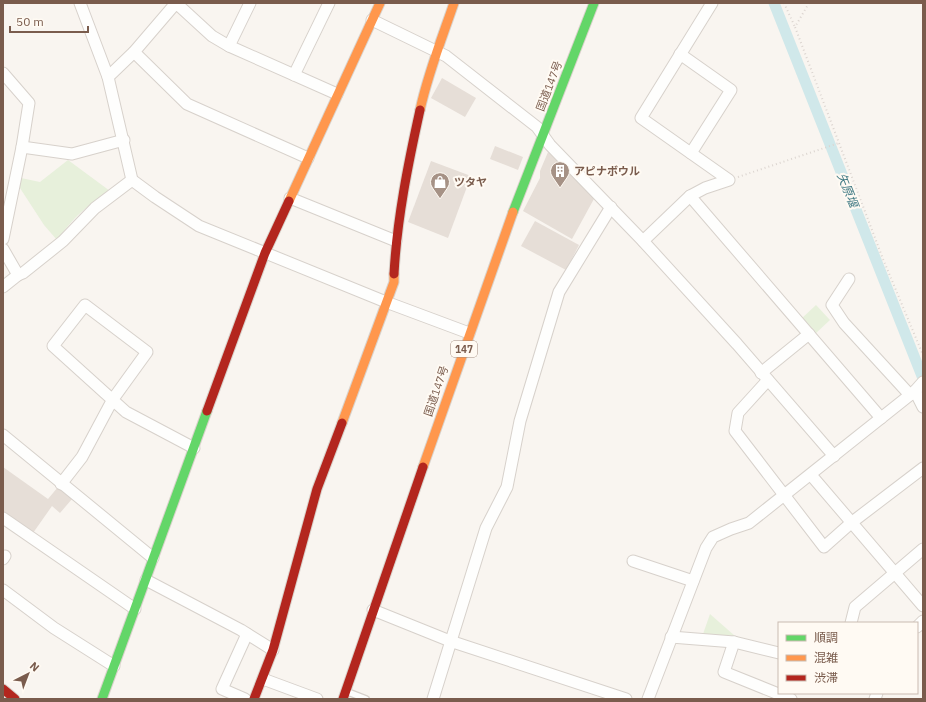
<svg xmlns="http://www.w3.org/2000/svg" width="926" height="702" font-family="'IBM Plex Sans','Noto Sans JP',sans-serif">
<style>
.green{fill:#e7f0db}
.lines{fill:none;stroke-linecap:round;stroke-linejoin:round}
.canal{stroke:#d0e8ea;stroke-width:11}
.building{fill:#e6ded7}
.lane-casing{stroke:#d7d1cb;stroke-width:8}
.street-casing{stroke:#d7d1cb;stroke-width:13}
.fast-casing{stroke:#d9d2cb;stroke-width:11}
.slow-casing{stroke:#d9d2cb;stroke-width:11}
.jam-casing{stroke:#d9d2cb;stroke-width:11}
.path{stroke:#dcd5d0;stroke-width:2;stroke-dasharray:1 3;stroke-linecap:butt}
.lane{stroke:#fefefd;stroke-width:5.5}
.street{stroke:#fefefd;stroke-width:11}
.fast{stroke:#63d668;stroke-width:9}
.slow{stroke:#ff974d;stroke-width:9}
.jam{stroke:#b3261e;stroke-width:9}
.labels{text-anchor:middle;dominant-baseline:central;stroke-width:4;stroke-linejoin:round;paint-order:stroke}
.shield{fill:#fffaf3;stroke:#a28b7f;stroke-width:1}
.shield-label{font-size:10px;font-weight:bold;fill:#7a5c4d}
.street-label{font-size:11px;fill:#7a5c4d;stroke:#fffaf3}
.poi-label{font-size:11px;font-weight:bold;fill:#7a5c4d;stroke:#fffaf3;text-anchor:start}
.water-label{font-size:12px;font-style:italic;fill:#437c86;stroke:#fffaf3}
</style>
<rect width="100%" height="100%" fill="#f9f5f0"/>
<g class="green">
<path d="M68,160L110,191C86,206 74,217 57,240L44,225L18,185L21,178L40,182Z"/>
<path d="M816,305L830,320L815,334L801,319Z"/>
<path d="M710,614L735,636L703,634Z"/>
</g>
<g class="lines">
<path class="canal" d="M774,3L922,376"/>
</g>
<g class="building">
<path d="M442,78L476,98L465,117L431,98Z"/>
<path d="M495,146L523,157L518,170L490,159Z"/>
<path d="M548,152L595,197L572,239L523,211L540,178V171Z"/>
<path d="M431,161L471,176L448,238L408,222Z"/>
<path d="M535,221L579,245L566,270L521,246Z"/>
<path d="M3,467L48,499L58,487L72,499L60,513L52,506L33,533L3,512Z"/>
</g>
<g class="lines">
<g class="lane-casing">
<path id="lane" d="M348,692L366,699"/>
</g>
<g class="street-casing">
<g id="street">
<path d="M80,3L108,77L132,180L155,197L199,226L386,302L469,333"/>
<path d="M372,20L446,56L537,127L550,145L643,241L737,344L834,456"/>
<path d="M229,46L250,3"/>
<path d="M134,52L187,104L308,158"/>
<path d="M680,54L731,90L691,153"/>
<path d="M3,73L29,103L22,147L3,239"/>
<path d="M294,75L329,3"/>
<path d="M108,77L134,52L176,3L212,36L229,46L337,94"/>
<path d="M22,147L72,154L124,140"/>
<path d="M690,196L881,418"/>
<path d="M290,198L396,241"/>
<path d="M643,241L690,196L705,188L729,180L641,118L712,3"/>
<path d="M3,249L18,275"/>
<path d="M849,279L832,305L844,323L910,395"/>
<path d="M3,287L18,275L23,273L63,241L95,208L132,180"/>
<path d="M761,373L809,334"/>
<path d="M768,380L738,413L735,431L824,547L851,523L923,468"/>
<path d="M915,391L923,407"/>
<path d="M3,435L153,558"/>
<path d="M811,475L923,606"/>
<path d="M61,484L82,457L113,399L147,352L85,305L53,346L126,412L194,448"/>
<path d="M3,518L135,609"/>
<path d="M3,559L5,556"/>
<path d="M633,561L693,581"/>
<path d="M146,580L241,630L273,650"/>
<path d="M3,590L54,628L114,666"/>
<path d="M373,610L450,641L626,699"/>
<path d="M851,623L855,607L923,549"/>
<path d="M917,627L923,621"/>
<path d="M671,637L734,642L779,653"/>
<path d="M734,642L724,672L791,699"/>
<path d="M263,679L317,699"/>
<path d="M245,699L222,689L247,634"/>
<path d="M433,699L486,528L507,487L520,421L559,292L611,207"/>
<path d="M648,699L706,548L713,537L731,529L749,523L915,391L923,382"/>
<path d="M875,699L877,693"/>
</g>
</g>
<g class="fast-casing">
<g id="fast">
<path d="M513,212L594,3"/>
<path d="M102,699L207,411"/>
</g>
</g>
<g class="slow-casing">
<g id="slow">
<path d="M420,110C428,73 442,38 454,3"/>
<path d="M289,201L380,3"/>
<path d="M342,423L394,282V274"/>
<path d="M423,467L513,212"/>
</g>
</g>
<g class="jam-casing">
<g id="jam">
<path d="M394,274C397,219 408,164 420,110"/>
<path d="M207,411L265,253L289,201"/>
<path d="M3,689L15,699"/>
<path d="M254,699L273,650L317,489L342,423"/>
<path d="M343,699L423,467"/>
</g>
</g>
<g class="path">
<path d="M784,3L795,27"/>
<path d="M809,3L795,27L883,259L923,355"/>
<path d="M738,177L839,143"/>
</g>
<use href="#lane" class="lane"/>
<use href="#street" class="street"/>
<use href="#fast" class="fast"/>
<use href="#slow" class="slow"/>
<use href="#jam" class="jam"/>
</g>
<defs>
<g id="building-pin" transform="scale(1)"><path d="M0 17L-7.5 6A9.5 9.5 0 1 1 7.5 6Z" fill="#a69286" stroke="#fffaf3"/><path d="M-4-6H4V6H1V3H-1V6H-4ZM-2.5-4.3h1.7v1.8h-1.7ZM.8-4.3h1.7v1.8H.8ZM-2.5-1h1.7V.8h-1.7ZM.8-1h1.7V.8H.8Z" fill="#fff"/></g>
<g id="shop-pin" transform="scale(1)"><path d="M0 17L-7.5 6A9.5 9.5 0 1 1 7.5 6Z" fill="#a69286" stroke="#fffaf3"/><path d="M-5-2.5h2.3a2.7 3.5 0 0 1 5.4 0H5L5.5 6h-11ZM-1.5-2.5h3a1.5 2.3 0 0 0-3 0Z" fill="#fff"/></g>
</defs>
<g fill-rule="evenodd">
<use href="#building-pin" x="560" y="171"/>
<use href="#shop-pin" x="440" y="182"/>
</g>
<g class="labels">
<rect class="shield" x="451" y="341" width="26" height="16" rx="3"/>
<g class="shield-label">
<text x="464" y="349">147</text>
</g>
<g class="street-label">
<text transform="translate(549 86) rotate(-69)">国道147号</text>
<text transform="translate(436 391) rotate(-71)">国道147号</text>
</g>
<g class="poi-label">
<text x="574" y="171">アピナボウル</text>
<text x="454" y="182">ツタヤ</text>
</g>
<g class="water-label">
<text transform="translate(848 190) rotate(68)">矢原堰</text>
</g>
</g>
<rect width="926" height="702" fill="none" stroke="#7a5c4d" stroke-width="8"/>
<rect x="778" y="622" width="140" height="72" fill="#fffaf3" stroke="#cabbb1"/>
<rect x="786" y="635" width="20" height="6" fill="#63d668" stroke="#cabbb1"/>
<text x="814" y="642" font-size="12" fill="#7a5c4d">順調</text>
<rect x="786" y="655" width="20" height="6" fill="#ff974d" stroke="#cabbb1"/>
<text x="814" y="662" font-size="12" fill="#7a5c4d">混雑</text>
<rect x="786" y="675" width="20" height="6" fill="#b3261e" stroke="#cabbb1"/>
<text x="814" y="682" font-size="12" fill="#7a5c4d">渋滞</text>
<g transform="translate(28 674) rotate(42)" stroke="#fffaf3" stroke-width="3" paint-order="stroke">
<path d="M0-3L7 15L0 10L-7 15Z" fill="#7a5c4d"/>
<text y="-6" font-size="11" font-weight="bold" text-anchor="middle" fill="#7a5c4d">N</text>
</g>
<path d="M10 26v6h78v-6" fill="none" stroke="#7a5c4d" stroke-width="2"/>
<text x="16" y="26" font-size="12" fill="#7a5c4d" stroke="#fffaf3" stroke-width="3" paint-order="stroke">50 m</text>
</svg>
